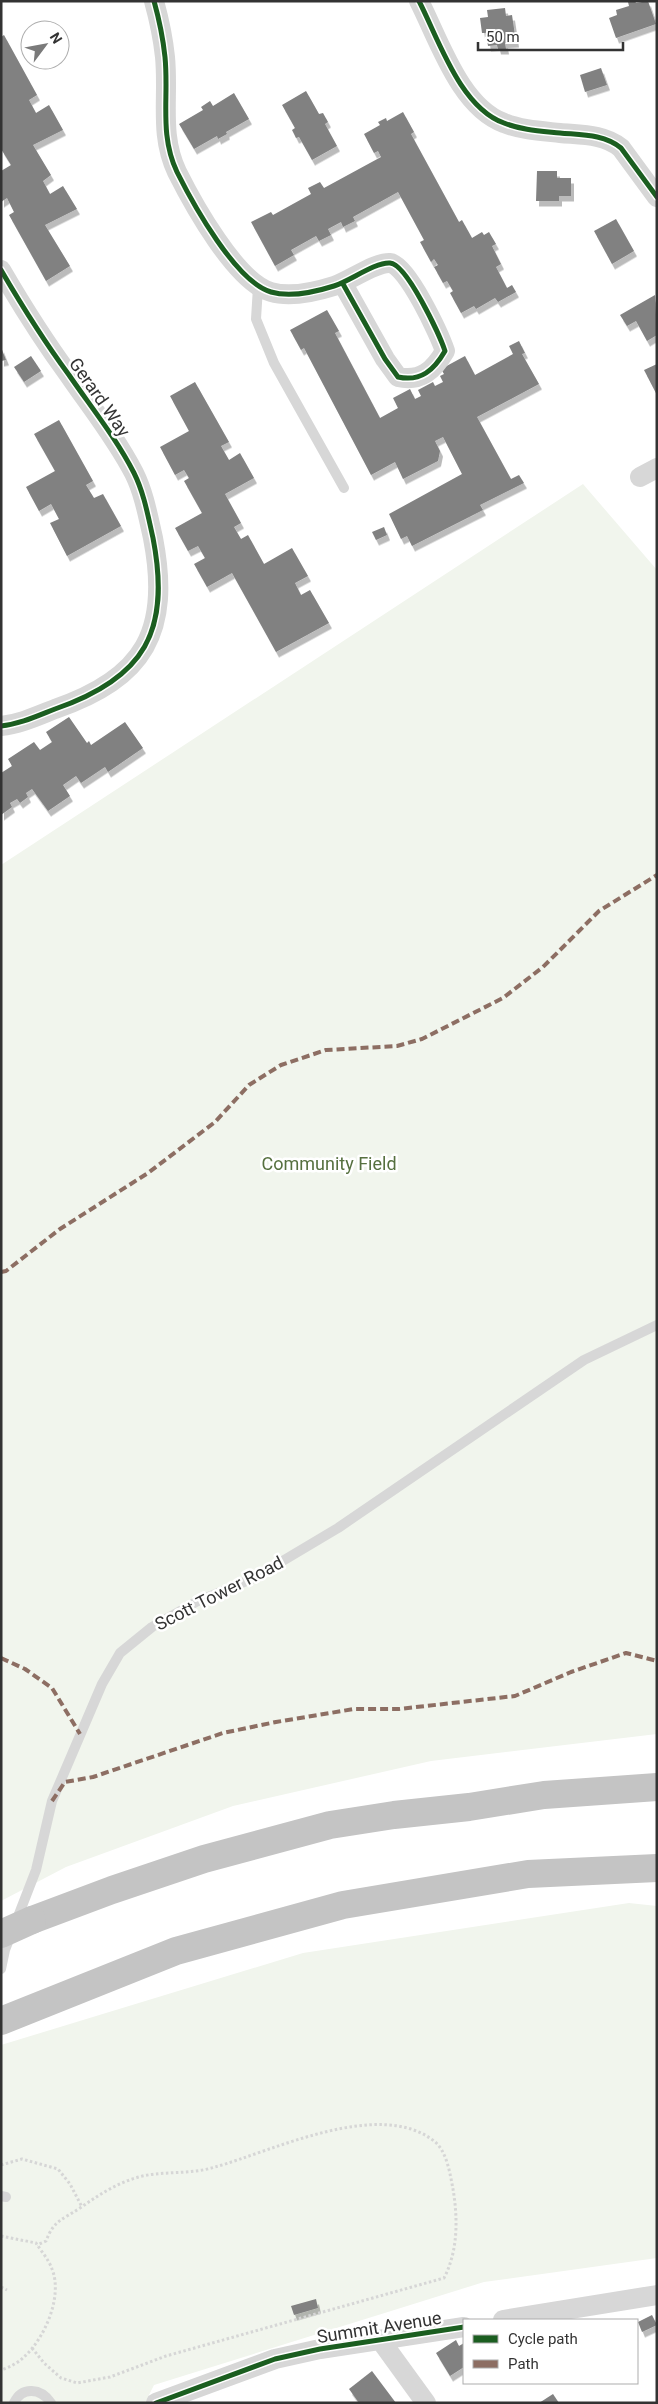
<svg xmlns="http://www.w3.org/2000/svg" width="658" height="2404" font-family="Roboto,sans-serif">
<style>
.green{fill:#f1f5ed}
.building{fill:#818181;filter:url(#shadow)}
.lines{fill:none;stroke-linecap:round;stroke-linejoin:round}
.path{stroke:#d6d6d6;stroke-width:3;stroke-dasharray:2.5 2.5;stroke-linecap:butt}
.service{stroke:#d7d7d7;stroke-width:10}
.minor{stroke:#d7d7d7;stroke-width:20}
.motorway{stroke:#c4c4c4;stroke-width:28}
.motorway-bridge{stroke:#c4c4c4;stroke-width:28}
.quiet{stroke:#8d6e63;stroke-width:4;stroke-dasharray:8 4;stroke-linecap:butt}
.cycleway-casing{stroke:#fff;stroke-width:8}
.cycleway{stroke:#1b5e20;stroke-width:5}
.labels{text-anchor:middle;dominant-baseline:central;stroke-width:5;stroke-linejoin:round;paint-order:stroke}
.street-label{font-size:18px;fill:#333;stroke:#fff}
.park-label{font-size:18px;fill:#56703f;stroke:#fff}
</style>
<defs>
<filter id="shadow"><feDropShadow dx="3" dy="5.5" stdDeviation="0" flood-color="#0004"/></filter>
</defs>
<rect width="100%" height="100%" fill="#fff"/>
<g class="green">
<path d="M583,484L657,570V1734L431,1761L233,1806L66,1867L1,1901V865Z"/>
<path d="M629,1903L657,1906V2258L484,2282L154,2385L145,2403H1V2045L303,1953Z"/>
</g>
<g class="building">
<path d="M629,1H635L636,3L648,1L656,24L616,38L609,18L617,15L616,10L629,6L628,2Z"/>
<path d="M505,8L506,16L512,15L516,42L505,43L506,49H498L497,45L488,46L486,33H482L480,18L488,17L487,10Z"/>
<path d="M4,35L37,95L29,100L36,113L49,105L63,130L33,145L51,175L43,181L50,194L63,186L77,209L45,225L70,266L46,281L9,215L14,212L7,198L1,202V171L11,165L1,149V37Z"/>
<path d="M601,68L607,85L585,92L580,75Z"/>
<path d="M306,91L319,114L323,113L328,122L325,124L337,146L312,160L299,137L296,138L292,130L295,128L282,105Z"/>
<path d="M234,93L249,119L226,132L227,134L218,139L217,136L194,149L179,124L203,110L201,107L210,101L213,106Z"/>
<path d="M403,112L414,132L411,134L459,222L462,220L472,238L482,232L484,235L489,232L496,244L492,246L501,264L496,267L507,288L512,285L516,292L498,302L495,298L476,309L474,306L461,313L450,293L453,291L447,281L443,283L434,267L438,265L434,259L431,262L420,242L424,240L398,192L353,217L355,221L343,227L341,222L328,229L331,235L319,241L316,236L291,250L294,255L275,266L251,222L271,212L273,215L311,194L308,188L320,182L324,188L381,157L378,151L374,153L364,134L380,125L378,122L386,118L387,121Z"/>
<path d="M537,171H557V178H571V196H559V201H536Z"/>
<path d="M616,219L634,251L612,264L594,231Z"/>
<path d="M655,295L657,335L647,341L636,321L627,326L620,315Z"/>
<path d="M327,310L339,331L335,333L380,418L398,408L393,398L410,389L415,399L421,396L418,390L433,382L435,386L443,382L440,376L444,374L441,369L465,356L475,375L513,354L509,346L519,341L525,353L522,354L539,384L477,417L511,479L519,475L524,483L480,505L483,510L412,546L407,536L401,539L389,514L462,474L443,437L435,441L440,451L438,461L403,479L395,462L371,475L304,348L301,350L290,330Z"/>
<path d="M1,347L6,360L1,361Z"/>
<path d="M31,356L41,371L24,382L14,367Z"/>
<path d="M657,364V395L644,370Z"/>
<path d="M195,382L229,442L221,446L229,460L240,453L254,478L225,494L241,523L234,527L241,539L248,535L264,564L292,548L308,576L295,583L301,595L310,590L329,623L276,652L232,573L207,587L194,564L205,558L198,546L188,551L175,528L202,513L184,481L189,478L184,470L175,475L160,447L189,431L170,396Z"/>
<path d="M59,420L93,481L86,485L94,498L103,494L121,526L67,556L50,523L59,519L51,504L39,511L26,487L55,471L34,434Z"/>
<path d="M384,527L387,535L376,540L372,532Z"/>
<path d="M69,717L87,743L89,741L91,745L125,722L143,748L108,772L105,767L81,783L76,776L63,785L70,796L48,811L32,789L26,793L28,797L20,803L17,799L10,803L12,807L1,815V773L12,766L8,759L34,742L40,750L52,742L46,732Z"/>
<path d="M316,2299L318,2308L294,2315L291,2306Z"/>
<path d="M652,2315L657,2325L642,2332L638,2322Z"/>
<path d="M456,2340L459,2346L464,2343V2367L450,2376L436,2353Z"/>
<path d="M372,2371L396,2403H359L349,2389Z"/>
<path d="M553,2394L559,2403H539Z"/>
</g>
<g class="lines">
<g class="path">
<path d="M1,2165L22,2159L58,2169L70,2184L82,2207"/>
<path d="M1,2236L36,2243C41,2251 49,2260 52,2269C63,2296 45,2338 24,2357C18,2363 10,2367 1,2370"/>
<path d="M1,2287L7,2290"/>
<path d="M32,2348L44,2363L61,2378L77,2383L110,2377L166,2356L444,2278C458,2251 458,2219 453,2189C450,2174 447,2151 434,2141C379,2098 273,2151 215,2167C196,2173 175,2172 155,2174C126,2177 103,2192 80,2208C62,2220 54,2220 46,2241L37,2245"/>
</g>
<g class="service">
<path d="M258,287L256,319L274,363L344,488"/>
<path d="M1,1969L5,1950L36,1870L52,1801L102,1684L120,1653L152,1627L196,1602L254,1578L338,1528L584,1360L657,1325"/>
<path d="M1,2196L6,2197"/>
<path d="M14,2403C22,2386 41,2388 51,2403"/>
</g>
<g class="minor">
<path d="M154,1C159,19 163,38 165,57C169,98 159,134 177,172C193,204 236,282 271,292C291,298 315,292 334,286C350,281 375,262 390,263C407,264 440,336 445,351C434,370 421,382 398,377L385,359L343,284"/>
<path d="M419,1C439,40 460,107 504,123C521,130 541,131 560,133C581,135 604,134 621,148L657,197"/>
<path d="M1,270C22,306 44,341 69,375C91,407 116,438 134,473C144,493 148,516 153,538C171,631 145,678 55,709C37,716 20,724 1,726"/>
<path d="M640,477L657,468"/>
<path d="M503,2320L657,2295"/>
<path d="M381,2341L426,2403"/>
<path d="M156,2403L275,2359L320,2349L464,2327"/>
</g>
<g class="motorway">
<path d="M32,1920L112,1890L204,1859L330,1825L394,1815L469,1807L544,1795L657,1787"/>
<path d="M1,2021L176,1951L343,1905L528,1874L657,1868"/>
</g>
<path class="motorway-bridge" d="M1,1934L32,1920"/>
<g class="quiet">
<path d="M1,1272L6,1271L60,1229L148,1173L215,1122L249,1085L281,1065L326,1050L397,1046L422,1039L503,998L543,967L599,911L657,875"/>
<path d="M1,1658L25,1669L52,1688L80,1734"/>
<path d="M52,1801L65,1782L93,1777L223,1733L276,1722L354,1709H399L515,1696L571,1672L626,1653L657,1661"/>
</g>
<g class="cycleway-casing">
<g id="cycleway">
<path d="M154,1C159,19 163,38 165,57C169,98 159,134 177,172C193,204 236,282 271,292C291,298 315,292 334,286C350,281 375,262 390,263C407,264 440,336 445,351C434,370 421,382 398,377L385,359L343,284"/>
<path d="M419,1C439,40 460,107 504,123C521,130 541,131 560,133C581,135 604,134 621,148L657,197"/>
<path d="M1,270C22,306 44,341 69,375C91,407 116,438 134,473C144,493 148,516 153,538C171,631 145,678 55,709C37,716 20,724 1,726"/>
<path d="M156,2403L275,2359L320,2349L464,2327"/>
</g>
</g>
<use href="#cycleway" class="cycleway"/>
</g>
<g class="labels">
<g class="street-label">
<text transform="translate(100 397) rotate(55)">Gerard Way</text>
<text transform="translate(219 1593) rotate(-27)">Scott Tower Road</text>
<text transform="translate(379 2327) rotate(-9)">Summit Avenue</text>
</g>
<g class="park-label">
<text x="329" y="1163">Community Field</text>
</g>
</g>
<rect width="658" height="2404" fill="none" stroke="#333333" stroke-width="5"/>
<rect x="463" y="2319" width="175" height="65" fill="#ffffff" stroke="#adadad"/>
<rect x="473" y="2335" width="25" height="8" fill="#1b5e20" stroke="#adadad"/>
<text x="508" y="2344" font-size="15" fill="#333333">Cycle path</text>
<rect x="473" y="2360" width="25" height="8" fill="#8d6e63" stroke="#adadad"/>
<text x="508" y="2369" font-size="15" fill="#333333">Path</text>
<g transform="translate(45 45) rotate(58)"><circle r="24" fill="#ffffff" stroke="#adadad"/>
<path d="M0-4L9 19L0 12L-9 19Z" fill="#7a7a7a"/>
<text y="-8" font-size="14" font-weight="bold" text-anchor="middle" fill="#333333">N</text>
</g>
<path d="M478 42v8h145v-8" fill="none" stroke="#333333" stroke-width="2.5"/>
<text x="486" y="42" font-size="15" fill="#333333" stroke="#ffffff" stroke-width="4" paint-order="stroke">50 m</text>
</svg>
